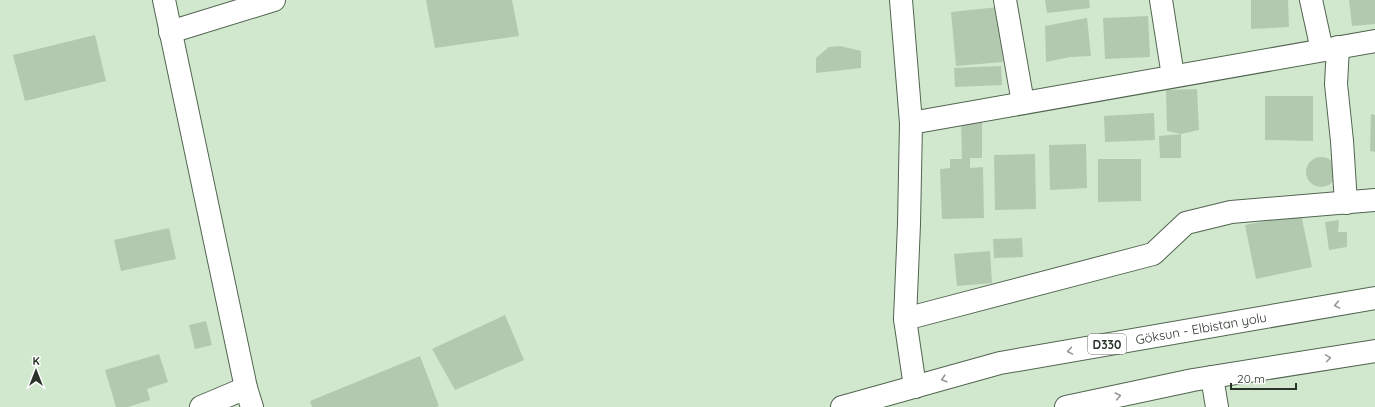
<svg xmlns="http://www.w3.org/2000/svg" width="1375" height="407" font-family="Quicksand,sans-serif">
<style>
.building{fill:#b2c9b0}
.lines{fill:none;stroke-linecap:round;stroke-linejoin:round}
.minor-casing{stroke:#51654f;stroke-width:24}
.highway-casing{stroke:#51654f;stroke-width:24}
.minor{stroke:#fff;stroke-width:22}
.highway{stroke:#fff;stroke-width:22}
.oneway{stroke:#949994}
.labels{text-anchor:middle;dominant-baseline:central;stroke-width:3;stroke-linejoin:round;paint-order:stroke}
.shield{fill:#fff;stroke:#6a7069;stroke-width:1}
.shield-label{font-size:12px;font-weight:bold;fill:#2a3329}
.street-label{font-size:13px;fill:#2a3329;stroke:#fff}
</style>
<rect width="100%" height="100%" fill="#d1e8cf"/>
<g class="building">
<path d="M426,0H512L519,36L435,48Z"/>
<path d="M1045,0H1089L1090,8L1047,13Z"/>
<path d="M1251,0H1288L1289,27L1251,29Z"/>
<path d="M1349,0H1375V24L1352,26Z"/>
<path d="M998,7L1003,62L956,66L951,12Z"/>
<path d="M1148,16L1150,57L1105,59L1103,18Z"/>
<path d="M1087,18L1091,56L1070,57L1046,62L1045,26Z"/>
<path d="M95,35L106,81L25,101L13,55Z"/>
<path d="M840,46L861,51V68L816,73V58L829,47Z"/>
<path d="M1001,66L1002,85L955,87L954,68Z"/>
<path d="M1197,89L1199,130L1181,134L1167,131L1166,90Z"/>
<path d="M1265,96H1313V141L1265,140Z"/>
<path d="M1154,113L1155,140L1105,142L1104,116Z"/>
<path d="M1371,114L1375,115V152L1370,151Z"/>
<path d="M961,122H982V158H970V168L983,167L984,218L942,219L940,169L950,168V159H962Z"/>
<path d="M1181,134V158H1160L1159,136Z"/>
<path d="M1086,144L1087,188L1050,190L1049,145Z"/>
<path d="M1035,154L1036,209L995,210L994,155Z"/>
<circle cx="1321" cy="172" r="15"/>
<path d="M1098,159H1141V201L1098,202Z"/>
<path d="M1301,214L1312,267L1256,279L1245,225Z"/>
<path d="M1339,220L1338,232H1347V247L1329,250L1325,222Z"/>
<path d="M169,228L176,259L121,271L114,240Z"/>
<path d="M1022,238L1023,257L994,258L993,239Z"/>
<path d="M990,251L992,283L957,286L954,254Z"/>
<path d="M505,315L524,360L455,390L432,349Z"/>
<path d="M206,321L212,345L195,349L189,325Z"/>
<path d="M159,354L168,382L147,389L150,400L128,407H116L105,370Z"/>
<path d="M420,356L439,406L436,407H312L310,401Z"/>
</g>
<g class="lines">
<g class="minor-casing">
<g id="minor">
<path d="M164,0L246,388L252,407"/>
<path d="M901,0L911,123L909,224L905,319L915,387"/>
<path d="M1005,0L1023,103"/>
<path d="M1161,0L1173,76"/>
<path d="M1311,0L1322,50"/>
<path d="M170,32L274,0"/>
<path d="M1338,47L1336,84L1342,141L1346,203"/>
<path d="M911,123L1375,41"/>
<path d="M905,319L1153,254L1186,223L1231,212L1375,200"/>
<path d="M1212,377L1217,407"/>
<path d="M201,407L246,388"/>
</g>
</g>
<g class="highway-casing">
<g id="highway">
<path d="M842,407L1000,363L1375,298"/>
<path d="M1066,407L1193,380L1375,351"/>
</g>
</g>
<use href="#minor" class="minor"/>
<use href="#highway" class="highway"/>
</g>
<defs><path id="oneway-chevron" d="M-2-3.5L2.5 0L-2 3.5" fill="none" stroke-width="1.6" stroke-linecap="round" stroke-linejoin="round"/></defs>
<g class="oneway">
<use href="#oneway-chevron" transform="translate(1337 305) rotate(170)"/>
<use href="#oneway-chevron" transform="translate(1070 351) rotate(170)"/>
<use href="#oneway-chevron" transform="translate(1328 358) rotate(-9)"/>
<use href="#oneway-chevron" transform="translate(944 379) rotate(164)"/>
<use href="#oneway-chevron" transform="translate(1118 396) rotate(-12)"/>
</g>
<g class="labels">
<rect class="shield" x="1088" y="334" width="38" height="20" rx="3"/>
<g class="shield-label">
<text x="1107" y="344">D330</text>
</g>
<g class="street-label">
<text transform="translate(1201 328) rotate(-10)">Göksun - Elbistan yolu</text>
</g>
</g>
<g transform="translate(36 371)" stroke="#ffffff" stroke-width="3" paint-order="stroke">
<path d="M0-3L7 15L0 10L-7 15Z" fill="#2a3329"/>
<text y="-6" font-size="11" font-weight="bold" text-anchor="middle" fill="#2a3329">K</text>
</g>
<path d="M1231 383v6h65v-6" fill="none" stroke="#2a3329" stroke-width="2"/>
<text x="1237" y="383" font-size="12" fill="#2a3329" stroke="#ffffff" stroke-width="3" paint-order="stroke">20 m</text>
</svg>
